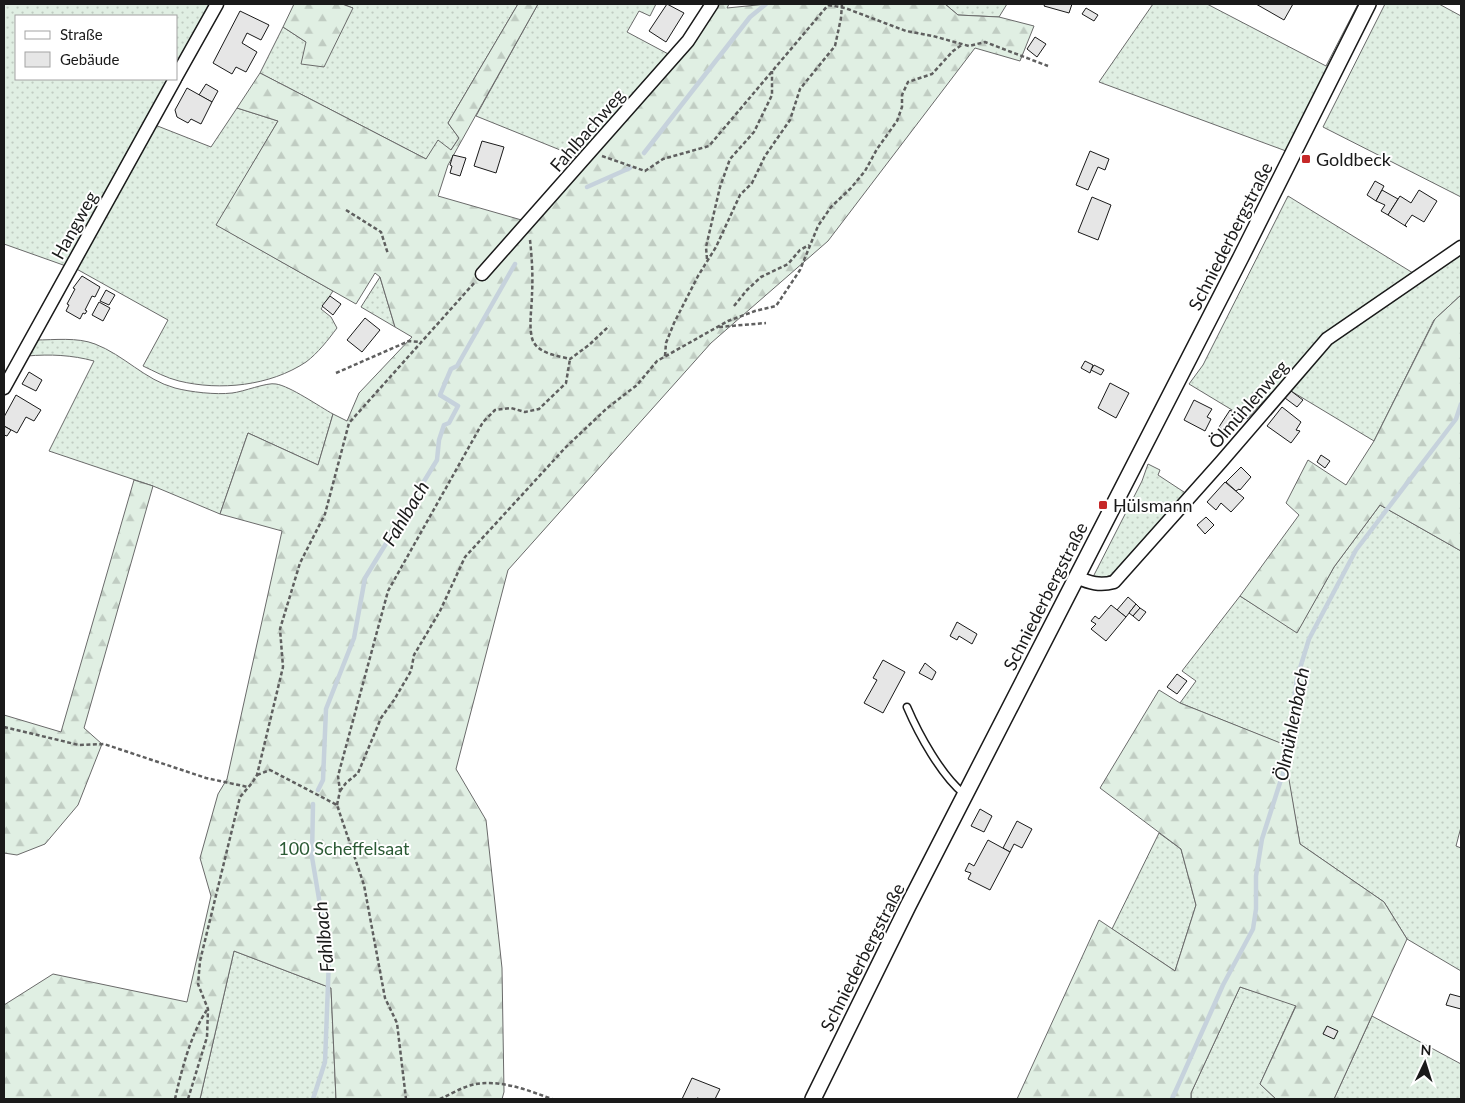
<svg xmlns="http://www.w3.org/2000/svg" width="1465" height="1103" font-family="Lato,sans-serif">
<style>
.grass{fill:url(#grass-dots);stroke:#6a6a6a}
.forest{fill:url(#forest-firs);stroke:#6a6a6a}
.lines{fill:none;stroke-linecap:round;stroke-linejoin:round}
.stream{stroke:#c6d2dc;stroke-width:4.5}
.building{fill:#e6e6e6;stroke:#1a1a1a}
.service-casing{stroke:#1a1a1a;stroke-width:9}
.minor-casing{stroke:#1a1a1a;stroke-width:15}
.tertiary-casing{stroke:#1a1a1a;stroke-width:18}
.path{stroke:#5f5f5f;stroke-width:2.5;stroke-dasharray:4 2.5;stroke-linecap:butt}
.service{stroke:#fff;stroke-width:6}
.minor{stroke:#fff;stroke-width:12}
.tertiary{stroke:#fff;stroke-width:15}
.poi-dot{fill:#c62828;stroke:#fff;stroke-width:2}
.labels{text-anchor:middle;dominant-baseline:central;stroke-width:4;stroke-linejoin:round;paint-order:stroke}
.street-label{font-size:18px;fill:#1a1a1a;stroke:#fff}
.poi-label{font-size:18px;fill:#1a1a1a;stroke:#fff;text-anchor:start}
.park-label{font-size:18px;fill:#2b5a34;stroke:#fff}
.water-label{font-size:19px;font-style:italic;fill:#1a1a1a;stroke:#fff}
</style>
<defs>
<pattern id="grass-dots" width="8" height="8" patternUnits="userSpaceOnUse" patternTransform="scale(1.25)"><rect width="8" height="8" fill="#e0efe3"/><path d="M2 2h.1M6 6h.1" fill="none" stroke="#c0ccc2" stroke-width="1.8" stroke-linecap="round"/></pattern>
<pattern id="forest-firs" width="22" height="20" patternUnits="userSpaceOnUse" patternTransform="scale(1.25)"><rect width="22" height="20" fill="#e0efe3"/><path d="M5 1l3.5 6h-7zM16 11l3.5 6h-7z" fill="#c0ccc2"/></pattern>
</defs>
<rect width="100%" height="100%" fill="#fff"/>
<g class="grass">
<path d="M4,4H213L176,69V16H16V79H171L66,266L4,244Z"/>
<path d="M342,4H518L448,123L459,138L451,150L426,159L260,73L283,27L306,42L353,8Z"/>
<path d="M538,4H656L650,16L639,11L627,32L672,56L580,158L476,116Z"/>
<path d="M945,4H1007L999,17L958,15Z"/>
<path d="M1153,4H1207L1326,66L1358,4H1361L1286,151L1099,82Z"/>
<path d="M1385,4H1439L1461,16V197L1323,127Z"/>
<path d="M237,108L278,121L217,225L333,291L321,309L331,317L337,328C328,340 318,353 306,362C270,386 220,391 179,381C166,378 154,371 143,366L168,320L73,267L155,125L211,147Z"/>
<path d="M1288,196L1413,273L1326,334L1247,419L1189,384L1203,365Z"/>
<path d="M1461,251V295L1434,320L1374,441L1286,388L1329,341Z"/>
<path d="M380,277L395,327L361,307Z"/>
<path d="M35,340C55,340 77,337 95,344C124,355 145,380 175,388C190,392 216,395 232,393C243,392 267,382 276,384C290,386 320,407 333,414L318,465L248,433L220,514L153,486L49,451L94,361C72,355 50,354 27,356Z"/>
<path d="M1148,464L1160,470L1158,475L1187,494L1114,574L1100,579L1093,577L1142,481Z"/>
<path d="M1380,505L1461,551V827L1456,846L1461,848V971L1407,939L1384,902L1300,844L1282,744L1180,703L1196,681L1182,671L1240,596L1297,632L1334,567Z"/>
<path d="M1159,833L1181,849L1196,905L1175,971L1112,929Z"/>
<path d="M234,951L331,988L336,1099H200Z"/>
<path d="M1240,987L1296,1005L1260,1084L1276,1099H1191V1093Z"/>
<path d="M1372,1016L1461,1064V1099H1334Z"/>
</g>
<g class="forest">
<path d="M294,4H342L353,8L324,67L301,64L306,42L283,27Z"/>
<path d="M518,4H538L448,165L438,196L525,221L714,4H729L727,8L767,4H945L958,15L999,17L1034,26L1020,61L975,48L828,241L711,343L508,570L456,769L486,820L502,968L504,1092L502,1099H336L331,988L234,951L200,1099H4V1005L53,974L187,1002L211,896L200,858L218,794L227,779L282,531L220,514L248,433L318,465L333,414L347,421L359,393L412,337L395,327L380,277L375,273L356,304L216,225L278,121L237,108L260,73L426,159L438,140L451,150L459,138L448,123Z"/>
<path d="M1461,295V551L1380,505L1334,567L1297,633L1240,596L1299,515L1286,503L1308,460L1346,485L1374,441L1435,319Z"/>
<path d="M134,480L153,486L84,728L102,744L78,805L45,844L17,855L4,853V715L61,732Z"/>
<path d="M1159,690L1180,703L1283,744L1300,844L1384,902L1407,939L1334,1099H1276L1260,1084L1296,1006L1240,987L1191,1093V1099H1017L1099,920L1175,971L1196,905L1181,849L1100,788Z"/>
</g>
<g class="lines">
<g class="stream">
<path d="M644,153L750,17L766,4"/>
<path d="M587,187L630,168"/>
<path d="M318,790L323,780L326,709L354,638L365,578L437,460L439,440L444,425L449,423L458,406L440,395L451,369L457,366L515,264"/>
<path d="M313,1099L325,1062L329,959L312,857L313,804"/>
<path d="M1172,1099L1223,985L1253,929L1256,909V876L1262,839L1286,764L1297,678L1309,639L1356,550L1456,419L1461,404"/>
</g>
</g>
<g class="building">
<path d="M667,4L684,13L666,42L649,31Z"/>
<path d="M1045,4H1072L1069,13L1044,6Z"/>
<path d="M1256,4H1293L1284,20Z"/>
<path d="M1086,8L1098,15L1094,21L1082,14Z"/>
<path d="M240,11L269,25L261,40L247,33L242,43L257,52L246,72L236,67L232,74L213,63Z"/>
<path d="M1035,37L1046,44L1037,57L1027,49Z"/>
<path d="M206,84L218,91L212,102L199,95Z"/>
<path d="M187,88L212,102L201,124L191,119L188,123L177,117L175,110Z"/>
<path d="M482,141L504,147L496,173L474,166Z"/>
<path d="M1090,151L1109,159L1105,170L1098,167L1088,190L1076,185Z"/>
<path d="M453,155L466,158L460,176L450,173L452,166L450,165Z"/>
<path d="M1375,181L1384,186L1376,201L1367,195Z"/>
<path d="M1382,190L1398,199L1388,215L1381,211L1385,205L1376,201Z"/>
<path d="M1419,190L1437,201L1424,222L1412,215L1405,225L1407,227L1388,215L1400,196L1411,203Z"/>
<path d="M1092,197L1111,205L1098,240L1078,232Z"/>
<path d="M82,276L100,287L95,297L92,296L85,310L87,311L85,314L83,313L80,319L66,311L69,305L67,304L75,289L73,288Z"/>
<path d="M106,290L115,295L109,305L100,301Z"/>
<path d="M330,296L341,304L333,315L322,306Z"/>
<path d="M99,302L110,308L103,321L92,315Z"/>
<path d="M365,318L380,330L362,352L347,340Z"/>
<path d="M1085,361L1093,365L1090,373L1081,368Z"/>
<path d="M1094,365L1104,370L1101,375L1091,370Z"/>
<path d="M29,372L42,380L36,391L22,384Z"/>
<path d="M1110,383L1129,393L1116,418L1098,408Z"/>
<path d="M1291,391L1303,400L1297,407L1285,398Z"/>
<path d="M16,395L41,410L34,421L26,417L17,433L4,426V417Z"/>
<path d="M1194,400L1212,409L1207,417L1211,419L1205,431L1184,420Z"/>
<path d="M1282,407L1301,422L1296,430L1300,431L1291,443L1267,426Z"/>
<path d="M1230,410L1240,416L1227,432L1219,427Z"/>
<path d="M4,426L11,430L7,436L4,435Z"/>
<path d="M1321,455L1330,461L1325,468L1317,462Z"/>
<path d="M1241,467L1251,477L1240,490L1239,489L1236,491L1226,482Z"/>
<path d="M1225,482L1244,498L1231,512L1221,503L1216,510L1207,502Z"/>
<path d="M1206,517L1214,525L1205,534L1197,525Z"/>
<path d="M1128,597L1136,604L1126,617L1117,610Z"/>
<path d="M1136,604L1140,608L1133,616L1129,613Z"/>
<path d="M1111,605L1126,617L1106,641L1091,629L1096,624L1091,621L1095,616L1099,619Z"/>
<path d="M1140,608L1146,612L1139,621L1133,616Z"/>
<path d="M957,622L977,634L972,644L959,636L957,640L950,636Z"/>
<path d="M883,660L905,672L883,713L864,703L877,680L873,678Z"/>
<path d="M925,663L936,672L932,680L919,673Z"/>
<path d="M1177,674L1187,681L1177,694L1167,687Z"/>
<path d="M980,809L992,816L984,832L971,826Z"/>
<path d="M1017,821L1032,829L1022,848L1014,844L1010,852L1003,848Z"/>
<path d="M988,840L1010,852L990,890L968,879L971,873L965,871L969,863L974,866Z"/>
<path d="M1450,994L1461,997V1009L1446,1005Z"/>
<path d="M1327,1026L1338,1031L1334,1039L1323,1034Z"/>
<path d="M692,1078L720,1089L715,1099H701L697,1098V1099H682Z"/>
</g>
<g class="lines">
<g class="service-casing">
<path id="service" d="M907,707C919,735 941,775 964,794"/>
</g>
<g class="minor-casing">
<g id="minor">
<path d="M176,77L217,4"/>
<path d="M482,274L688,41L712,4"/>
<path d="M4,388L175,79"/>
<path d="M1076,577C1090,583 1100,586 1114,582L1221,462L1327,339L1461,247"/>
</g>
</g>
<g class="tertiary-casing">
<path id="tertiary" d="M813,1099L908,906L1241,257L1368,4"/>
</g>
<g class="path">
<path d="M828,5L845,8L906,31L933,36L969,46L985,42L1048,66"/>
<path d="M602,156L645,171L663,159L709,146L829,4"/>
<path d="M346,210L381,232L388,254"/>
<path d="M530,240C532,258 533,277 532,294C532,307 528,329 533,341C539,354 559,356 570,359L589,345L609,326"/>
<path d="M707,259L706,247L720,187L730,159L754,132L772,95V71"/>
<path d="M734,306L747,290L761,277L788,264L800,250L809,245"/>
<path d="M719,327L766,323"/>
<path d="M665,356L666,343L674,323L698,276L716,247L740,195L752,183L765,156L790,120L800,89L835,46L841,18L842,4"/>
<path d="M336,373L409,341L421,342"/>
<path d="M4,727L79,745L104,744L206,778L248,787"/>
<path d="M257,775L270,770L337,805L364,885L385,998L397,1023L406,1099"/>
<path d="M340,791L346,783L358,773L381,718L394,700L411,671L414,655L440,611L465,557L565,448L606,409L637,385L657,361L728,321L755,311L776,306L800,270L818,226L831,207L851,188L865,171L877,149L897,121L902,107V95L908,82L932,74L953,51L963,44"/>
<path d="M337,805L340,791L338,776L388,591L483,422L495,410L511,408L525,412L539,409L566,383L570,359"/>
<path d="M175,1099C181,1072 191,1033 207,1010"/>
<path d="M188,1099L207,1037L208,1009L198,984L200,961L240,797L252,783L257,775L283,667L280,629L300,563L325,514L349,423L475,282"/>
<path d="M440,1099C451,1094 464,1086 476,1084C503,1080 527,1090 552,1099"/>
</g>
<use href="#service" class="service"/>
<use href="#minor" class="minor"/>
<use href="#tertiary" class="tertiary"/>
</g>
<g class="poi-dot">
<rect x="1301" y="154" width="10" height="10" rx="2.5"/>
<rect x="1098" y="500" width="10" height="10" rx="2.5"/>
</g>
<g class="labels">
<g class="street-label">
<text transform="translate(587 130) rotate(-49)">Fahlbachweg</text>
<text transform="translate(74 225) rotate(-61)">Hangweg</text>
<text transform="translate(1230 236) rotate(-63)">Schniederbergstraße</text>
<text transform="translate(1248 404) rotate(-49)">Ölmühlenweg</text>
<text transform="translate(1045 596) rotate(-63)">Schniederbergstraße</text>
<text transform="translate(862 957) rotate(-63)">Schniederbergstraße</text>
</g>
<g class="poi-label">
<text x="1316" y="159">Goldbeck</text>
<text x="1113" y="505">Hülsmann</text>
</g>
<g class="park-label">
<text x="344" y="848">100 Scheffelsaat</text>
</g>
<g class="water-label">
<text transform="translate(405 513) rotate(-59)">Fahlbach</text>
<text transform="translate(1291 724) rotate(-79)">Ölmühlenbach</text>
<text transform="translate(323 937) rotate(-96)">Fahlbach</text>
</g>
</g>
<rect width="1465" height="1103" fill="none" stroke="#1a1a1a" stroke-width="10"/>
<rect x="15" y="15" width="162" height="65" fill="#ffffff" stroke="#a3a3a3"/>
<rect x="25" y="31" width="25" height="8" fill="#ffffff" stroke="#a3a3a3"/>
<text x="60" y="40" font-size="15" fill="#1a1a1a">Straße</text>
<rect x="25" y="52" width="25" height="15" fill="#e6e6e6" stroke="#a3a3a3"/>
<text x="60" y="65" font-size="15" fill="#1a1a1a">Gebäude</text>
<g transform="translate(1425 1063) rotate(4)" stroke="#ffffff" stroke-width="4" paint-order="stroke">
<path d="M0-4L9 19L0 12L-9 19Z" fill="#1a1a1a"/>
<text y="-8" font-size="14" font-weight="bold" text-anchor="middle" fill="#1a1a1a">N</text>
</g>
</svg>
